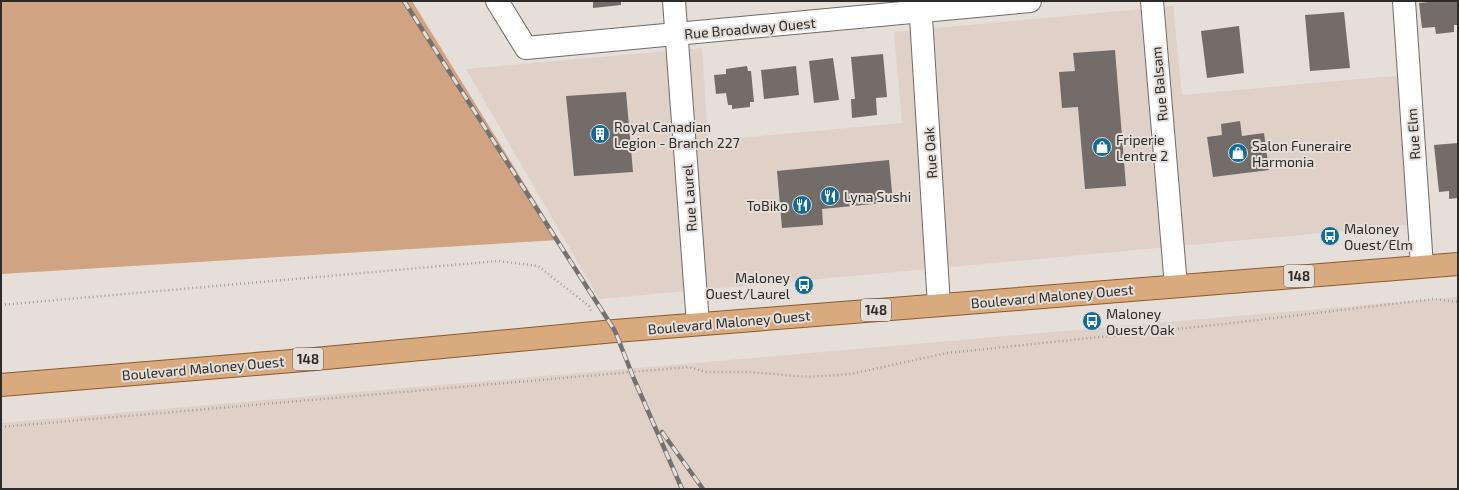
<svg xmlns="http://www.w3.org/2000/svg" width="1459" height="490" font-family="'Exo 2',sans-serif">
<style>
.built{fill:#dfd1c7}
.green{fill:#d0a483}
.building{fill:#736c68}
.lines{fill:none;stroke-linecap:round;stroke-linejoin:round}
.minor-casing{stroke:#706a66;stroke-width:24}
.major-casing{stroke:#8d592a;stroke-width:24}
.path{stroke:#a29d99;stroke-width:2.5;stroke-dasharray:1 3;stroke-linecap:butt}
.minor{stroke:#fff;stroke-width:22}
.major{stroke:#daaa7f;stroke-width:22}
.rail-casing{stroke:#75716e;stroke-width:4.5}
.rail{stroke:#e5ded9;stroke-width:3;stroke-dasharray:9;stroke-linecap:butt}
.labels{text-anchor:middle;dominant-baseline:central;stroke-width:4;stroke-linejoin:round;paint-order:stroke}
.shield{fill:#e5ded9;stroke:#64615e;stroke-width:1}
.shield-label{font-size:13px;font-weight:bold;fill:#2d2b29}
.street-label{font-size:14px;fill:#2d2b29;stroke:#e5ded9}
.poi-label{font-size:14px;fill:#2d2b29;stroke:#e5ded9;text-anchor:start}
</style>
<rect width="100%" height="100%" fill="#e5ded9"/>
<g class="built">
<path d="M1173,6L1182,95L1415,74L1432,223L599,299L466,69L702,48L708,141L902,123L894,32Z"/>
<path d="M1458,297V489H1V423Z"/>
</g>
<path class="green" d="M1,1H412L559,240L1,274Z"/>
<g class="building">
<path d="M593,1H621V5L593,8Z"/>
<path d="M1439,1H1458V25H1454V32L1436,34L1435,27L1422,28L1419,3Z"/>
<path d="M1344,12L1350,68L1310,71L1305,15Z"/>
<path d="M1239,26L1244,73L1207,78L1201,31Z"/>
<path d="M1115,50L1126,186L1085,189L1078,107L1062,108L1059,72L1075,71L1073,53Z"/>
<path d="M883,54L887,97L876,98L877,115L852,118L851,99H855L851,57Z"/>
<path d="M833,58L839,100L814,103L809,61Z"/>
<path d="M747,66L748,71H751L754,102H750V107L732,109V105H728L726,93L716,94L714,75L726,74V69Z"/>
<path d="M796,66L799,95L764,99L761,70Z"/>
<path d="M626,92L633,172L574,176L566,96Z"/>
<path d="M1240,121L1242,136L1264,133L1269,170L1213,177L1207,137L1222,135L1221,124Z"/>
<path d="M1458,143V198L1449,199V191L1439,192L1434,145Z"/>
<path d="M889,160L893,202L822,209L823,225L782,228L777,171Z"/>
</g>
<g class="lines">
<g class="minor-casing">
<g id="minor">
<path d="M497,1L526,48L1030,1"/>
<path d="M674,1L698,324"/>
<path d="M920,1L939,305"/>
<path d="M1152,1L1176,286"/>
<path d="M1404,1L1422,266"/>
</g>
</g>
<g class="major-casing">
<path id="major" d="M1,385L304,360L615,331L1458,264"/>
</g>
<g class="path">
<path d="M1,305L498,261L538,266L589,306L591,311"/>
<path d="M1,427L689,367L706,372H750L808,377L851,374L947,353L1224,324L1434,299L1458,302"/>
</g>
<use href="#minor" class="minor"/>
<use href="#major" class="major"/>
<g class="rail-casing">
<g id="rail">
<path d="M404,1L615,331L634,379L682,489"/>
<path d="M662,432L703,489"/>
</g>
</g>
<use href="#rail" class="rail"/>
</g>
<defs>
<g id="building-disc" transform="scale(1)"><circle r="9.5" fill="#0f6c9b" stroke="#e5ded9"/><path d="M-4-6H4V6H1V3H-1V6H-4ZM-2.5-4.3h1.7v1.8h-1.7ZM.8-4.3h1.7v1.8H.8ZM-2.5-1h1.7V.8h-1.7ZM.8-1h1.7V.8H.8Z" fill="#fff"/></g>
<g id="shop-disc" transform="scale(1)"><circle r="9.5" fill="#0f6c9b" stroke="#e5ded9"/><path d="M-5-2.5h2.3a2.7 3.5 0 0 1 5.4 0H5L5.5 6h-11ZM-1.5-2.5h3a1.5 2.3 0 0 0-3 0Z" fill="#fff"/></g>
<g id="restaurant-disc" transform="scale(1)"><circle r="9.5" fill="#0f6c9b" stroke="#e5ded9"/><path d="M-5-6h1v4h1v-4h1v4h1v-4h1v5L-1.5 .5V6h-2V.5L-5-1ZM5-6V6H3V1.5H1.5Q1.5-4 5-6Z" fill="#fff"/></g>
<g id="bus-disc" transform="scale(1)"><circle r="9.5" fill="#0f6c9b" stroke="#e5ded9"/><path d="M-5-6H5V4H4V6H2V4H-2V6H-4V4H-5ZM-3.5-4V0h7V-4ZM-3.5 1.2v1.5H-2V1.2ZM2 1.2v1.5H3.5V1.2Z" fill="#fff"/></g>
</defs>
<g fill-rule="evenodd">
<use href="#building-disc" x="600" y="134"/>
<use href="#shop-disc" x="1102" y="147"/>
<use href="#shop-disc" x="1238" y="153"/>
<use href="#restaurant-disc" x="830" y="196"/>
<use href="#restaurant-disc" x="802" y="205"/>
<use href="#bus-disc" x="1330" y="236"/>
<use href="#bus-disc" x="804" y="285"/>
<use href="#bus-disc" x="1092" y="321"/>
</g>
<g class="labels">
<g class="shield">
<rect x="1284" y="265" width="30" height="22" rx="3"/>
<rect x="861" y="299" width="30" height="22" rx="3"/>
<rect x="293" y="348" width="30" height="22" rx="3"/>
</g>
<g class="shield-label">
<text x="1299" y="276">148</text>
<text x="876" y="310">148</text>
<text x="308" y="359">148</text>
</g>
<g class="street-label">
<text transform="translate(750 28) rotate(-5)">Rue Broadway Ouest</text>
<text transform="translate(1159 84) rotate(-95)">Rue Balsam</text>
<text transform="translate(1413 134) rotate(-94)">Rue Elm</text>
<text transform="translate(930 153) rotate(-94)">Rue Oak</text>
<text transform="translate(689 198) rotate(-94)">Rue Laurel</text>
<text transform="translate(1052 296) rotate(-5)">Boulevard Maloney Ouest</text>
<text transform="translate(729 322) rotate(-5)">Boulevard Maloney Ouest</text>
<text transform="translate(203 368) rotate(-5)">Boulevard Maloney Ouest</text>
</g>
<g class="poi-label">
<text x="614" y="126">Royal Canadian<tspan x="614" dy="16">Legion - Branch 227</tspan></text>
<text x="1116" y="139">Friperie<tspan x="1116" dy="16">Lentre 2</tspan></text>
<text x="1252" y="145">Salon Funeraire<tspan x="1252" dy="16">Harmonia</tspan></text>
<text x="844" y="196">Lyna Sushi</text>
<text x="788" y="205" text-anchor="end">ToBiko</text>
<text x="1344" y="228">Maloney<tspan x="1344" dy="16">Ouest/Elm</tspan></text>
<text x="790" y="277" text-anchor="end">Maloney<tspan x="790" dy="16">Ouest/Laurel</tspan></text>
<text x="1106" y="313">Maloney<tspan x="1106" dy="16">Ouest/Oak</tspan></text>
</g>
</g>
<rect width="1459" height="490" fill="none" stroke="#2d2b29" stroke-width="4"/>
</svg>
